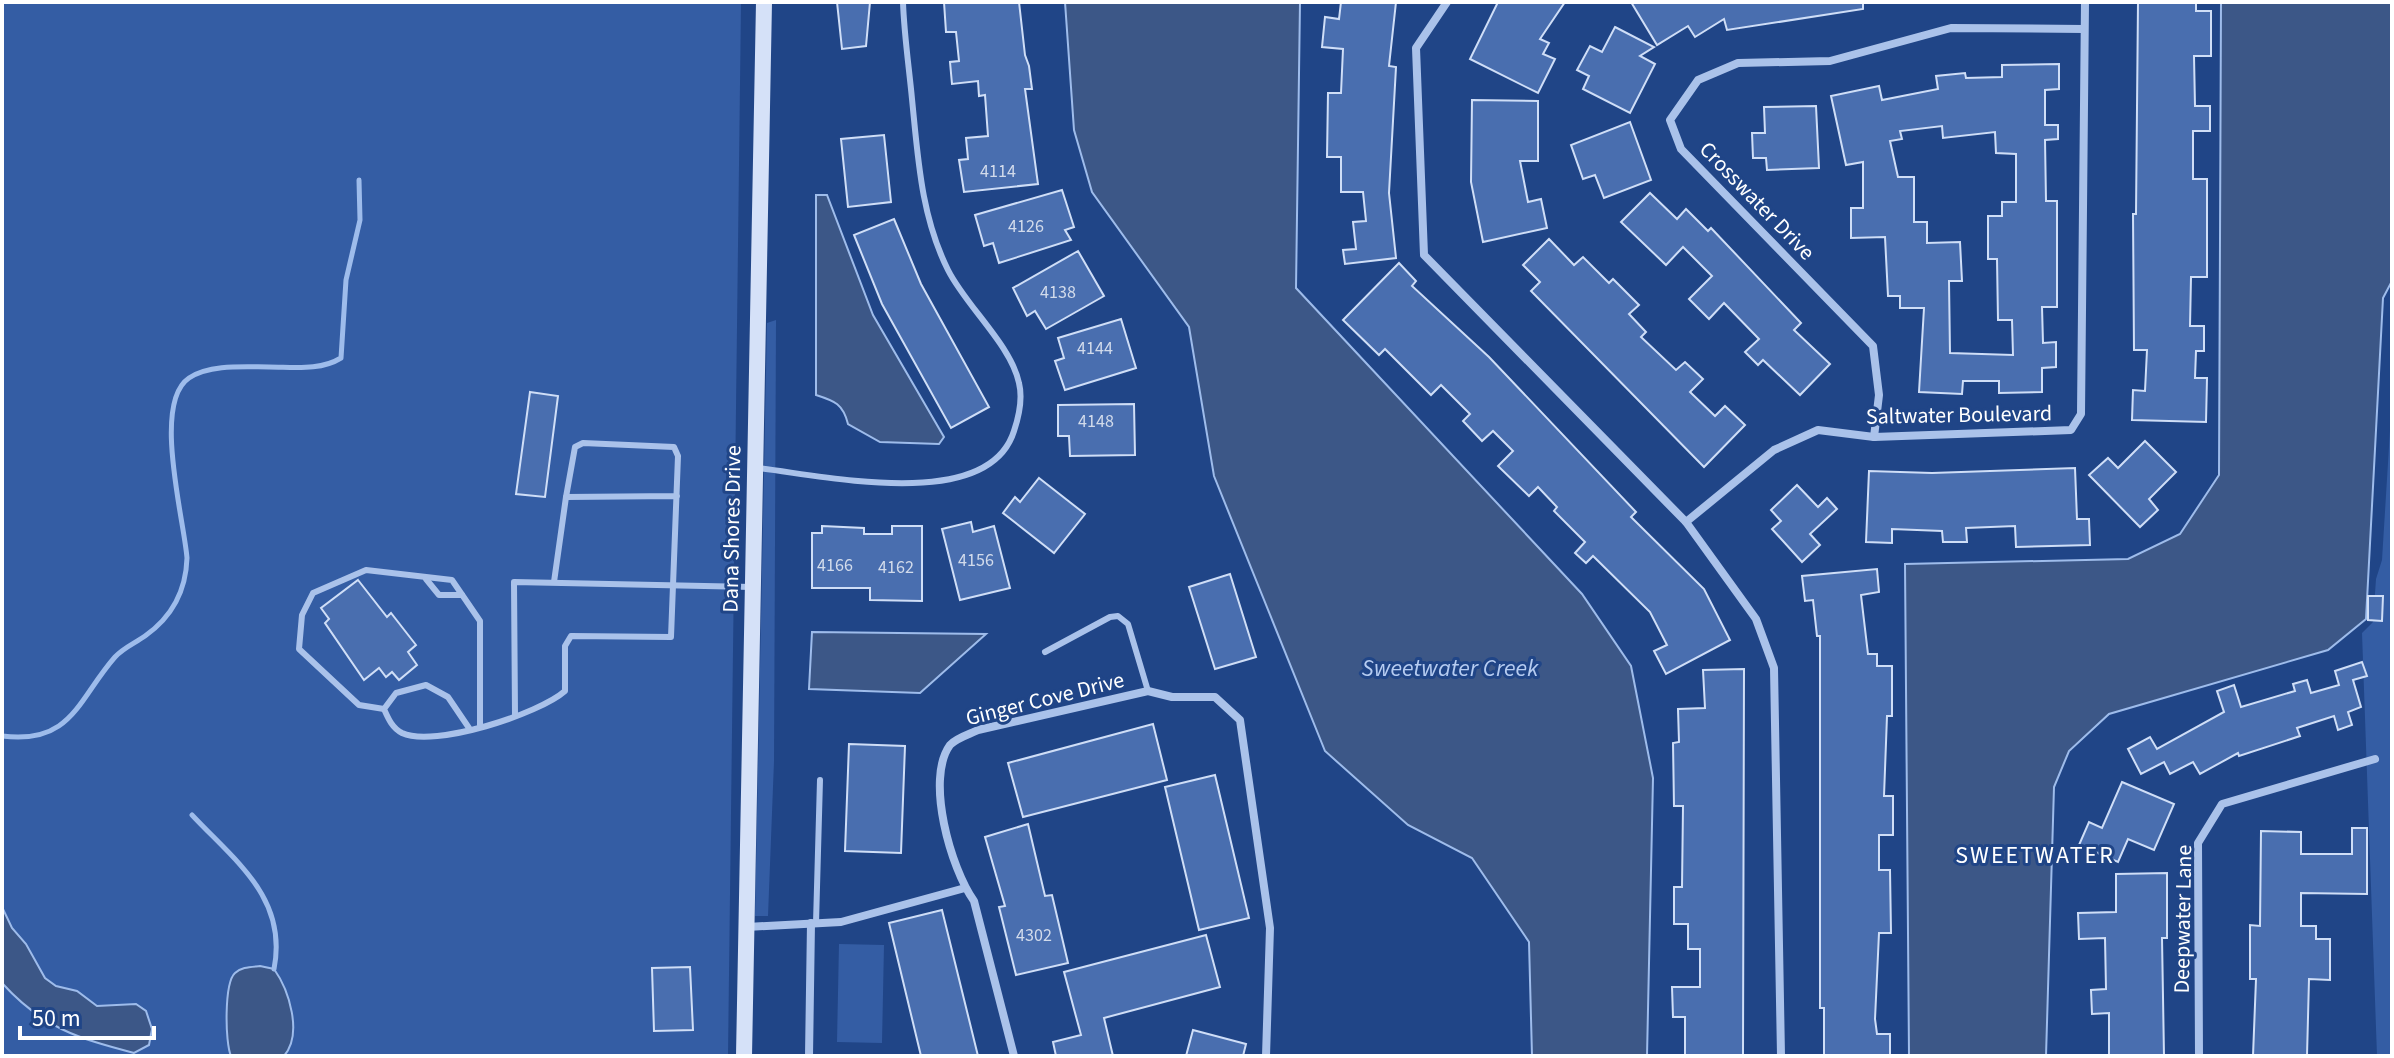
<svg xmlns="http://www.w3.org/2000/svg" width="2394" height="1058" font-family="'Source Sans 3',sans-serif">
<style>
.green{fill:#345da4}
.water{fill:#3c5787;stroke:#9ebceb;stroke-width:2}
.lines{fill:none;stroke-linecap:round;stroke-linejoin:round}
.stream{stroke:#9ebceb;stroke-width:5}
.building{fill:#496eaf;stroke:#cfdef7;stroke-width:2;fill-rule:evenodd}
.lane{stroke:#aac2ea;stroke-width:6}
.street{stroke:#aac2ea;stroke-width:8}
.secondary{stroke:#d5e1f8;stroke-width:16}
.labels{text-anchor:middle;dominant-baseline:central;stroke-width:6;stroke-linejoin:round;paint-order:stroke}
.number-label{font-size:18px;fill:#d2dbeb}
.street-label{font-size:22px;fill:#fff;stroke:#204587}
.water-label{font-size:24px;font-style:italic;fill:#b6ccf1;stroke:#204587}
.neighbourhood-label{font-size:24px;letter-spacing:2px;fill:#fff;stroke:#204587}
</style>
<rect width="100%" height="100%" fill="#204587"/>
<g class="green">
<path d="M2,2H741L728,1056H2Z"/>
<path d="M776,320L774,761L768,916H755L767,323Z"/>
<path d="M2392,398V1056H2377L2362,633L2373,622L2376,579L2382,560Z"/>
<path d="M839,944L884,945L882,1043L837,1042Z"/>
</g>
<g class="water">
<path d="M1065,2H1300L1296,288L1582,594L1631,666L1653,778L1647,1056H1532L1529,942L1472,858L1408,825L1325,751L1214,476L1189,327L1092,192L1074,130Z"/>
<path d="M2221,2H2392V281L2383,298L2366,619L2328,650L2109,714L2069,751L2054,787L2046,1056H1909L1905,564L2128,559L2180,534L2219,475Z"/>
<path d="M816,195H827L873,315L944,437L939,444L880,442L848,424C843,404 835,401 816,395Z"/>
<path d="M812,632L986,634L920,693L809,689Z"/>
<path d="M2,907L12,928L26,944L45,978L56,986L77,991L97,1006L136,1004L146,1011L152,1029L149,1045L134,1053C77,1038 43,1028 2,983Z"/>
<path d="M260,966L274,969C289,990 303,1034 284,1056H231C225,1043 224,983 235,973C241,967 251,967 260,966Z"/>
</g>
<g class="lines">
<g class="stream">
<path d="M2,736C72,745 78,699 115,657C123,648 135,643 145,636C172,617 186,590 187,558C184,519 152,403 189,378C210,364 245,367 269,367C293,367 320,371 341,358L346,280L360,220L359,180"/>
<path d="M192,815C235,861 288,898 274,969"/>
</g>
</g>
<g class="building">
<path d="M837,2H870L866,46L842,49Z"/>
<path d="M944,2H1019L1025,55L1029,66L1032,89H1025L1038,184L964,192L959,160L968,159L966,138L988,136L985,95L979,96L978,81L952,84L950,62L959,61L956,32H946Z"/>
<path d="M1341,2H1396L1389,66L1396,67L1389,193L1396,258L1345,264L1343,250L1356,249L1353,222L1366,221L1363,192H1341V157H1327L1328,93H1341L1343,49L1322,47L1325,17L1339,19Z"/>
<path d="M1498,2H1565L1540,39L1549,43L1543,54L1555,59L1538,93L1470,59Z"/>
<path d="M1631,2H1863V9L1727,30L1724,19L1695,37L1688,26L1657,45Z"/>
<path d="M2138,2H2196V11H2211V56H2194L2195,106H2210V131H2193V179H2207V277H2191L2190,326H2204V351H2196L2195,378H2207L2206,422L2132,420L2133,390L2145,391L2147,350H2134L2133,214H2136Z"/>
<path d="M1615,27L1654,47L1640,56L1655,64L1630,113L1583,89L1589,76L1577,70L1590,46L1602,52Z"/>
<path d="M2059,64V89L2045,90V125H2058V139L2045,140L2046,201H2057V307H2042L2043,343L2056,342V367L2042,368V392L1999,393V381H1963L1962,394L1919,392L1924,308H1900V296H1888L1885,237L1851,238V208H1863V162L1846,165L1831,96L1879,86L1882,100L1938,89L1936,76L1965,73L1966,78L2002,77V65ZM1942,126L1943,138L1995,132L1996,153L2016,154V202H2002V216H1988V259H1997L1998,320H2012L2013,355L1950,353L1949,281H1962L1960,242L1927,243V222H1914V177H1898L1890,141L1902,139L1900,131Z"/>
<path d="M1472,100L1538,101V161H1520L1528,202L1541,199L1547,228L1483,242L1471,182Z"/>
<path d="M1816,106L1819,168L1767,170L1766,158H1753L1752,133H1765L1764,107Z"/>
<path d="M1630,122L1651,180L1604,198L1595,175L1583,179L1571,145Z"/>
<path d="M884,135L891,202L848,207L841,139Z"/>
<path d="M1062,190L1074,227L1065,230L1071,240L999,263L993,243L984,246L975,215Z"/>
<path d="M1650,193L1677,219L1686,209L1708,231L1711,228L1801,323L1794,330L1830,364L1800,395L1763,360L1758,365L1745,352L1759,339L1724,303L1709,319L1689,299L1712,276L1683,247L1666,265L1621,222Z"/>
<path d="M894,219L921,284L989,407L951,428L882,304L854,235Z"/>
<path d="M1549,239L1574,265L1583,257L1609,283L1613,279L1639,305L1629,314L1646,332L1641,337L1676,370L1685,362L1703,379L1690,392L1715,416L1725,406L1745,425L1704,467L1531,291L1540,282L1523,265Z"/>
<path d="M1078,251L1104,296L1046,329L1035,311L1027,316L1013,288Z"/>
<path d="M1399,263L1416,281L1412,286L1489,357L1636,512L1631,517L1704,589L1730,640L1666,674L1654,651L1667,645L1650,612L1593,556L1586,563L1575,553L1585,542L1554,511L1557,507L1538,487L1529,496L1498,466L1513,451L1493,431L1482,441L1463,421L1470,414L1441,385L1431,395L1385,349L1379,355L1343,320Z"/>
<path d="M1121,319L1136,368L1065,390L1055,361L1064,358L1058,338Z"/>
<path d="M530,392L558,396L545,497L516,494Z"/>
<path d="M1134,404L1135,455L1070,456L1069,436H1058V405Z"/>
<path d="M2145,441L2176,472L2149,499L2158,510L2140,527L2089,475L2108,458L2118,468Z"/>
<path d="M2075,468L2077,519H2089L2090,545L2016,547L2015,526L1966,528L1967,542H1943L1942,531L1892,529V543L1866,542L1869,471L1932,473Z"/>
<path d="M1039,478L1085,514L1054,553L1003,513L1015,497L1020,502Z"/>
<path d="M1797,485L1818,507L1827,498L1837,509L1810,534L1820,545L1802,562L1772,529L1781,521L1771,510Z"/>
<path d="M971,522L973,532L994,526L1010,588L960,600L942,529Z"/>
<path d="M822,526L864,528V534H892V526H922V601L870,600V588H812V533H822Z"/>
<path d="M1877,569L1879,592L1861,595L1868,654H1877V666H1892V716H1887L1884,796H1893V835H1879V870H1890L1891,933H1879L1875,1019L1877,1034H1890V1056H1824V1008H1820V636H1817L1813,600L1805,601L1802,576Z"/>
<path d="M1230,574L1256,657L1215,669L1189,587Z"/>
<path d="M358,580L387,617L391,613L416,645L408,652L417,665L399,680L392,672L386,677L379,668L364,680L325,623L329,619L321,608Z"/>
<path d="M2368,596H2383L2382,621L2368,620Z"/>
<path d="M2362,662L2367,676L2353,680L2361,707L2348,712L2352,725L2338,730L2334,716L2297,728L2300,736L2239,756L2238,753L2200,774L2193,762L2170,774L2164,762L2141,774L2128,749L2150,737L2157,749L2224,712L2217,691L2234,685L2241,707L2295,691L2293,684L2307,680L2311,693L2339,685L2335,671Z"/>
<path d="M1744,669L1743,1055L1685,1056V1017H1673L1672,987H1700V949H1688V924H1674V887H1682L1683,806H1674L1673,743L1679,742L1678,709L1705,708L1703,670Z"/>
<path d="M1153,724L1167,780L1023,817L1008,763Z"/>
<path d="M849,744L905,746L901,853L845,851Z"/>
<path d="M1215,775L1249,918L1199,930L1165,787Z"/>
<path d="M2122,782L2174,804L2154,850L2128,839L2118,862L2079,845L2089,822L2102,828Z"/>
<path d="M1028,824L1045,896L1052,895L1068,963L1016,975L999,907L1005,906L985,837Z"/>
<path d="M2352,828H2367V894L2301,893V926H2316V939H2330V980L2309,979L2307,1056H2253L2256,979H2250V925L2260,926L2261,831L2301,832V854H2352Z"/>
<path d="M2167,873V938H2162L2164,1056H2109V1013L2092,1014L2091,990L2106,989L2105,938L2079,939L2078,913L2116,912V874Z"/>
<path d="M942,910L978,1056H921L889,923Z"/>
<path d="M1206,935L1220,987L1104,1018L1113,1056H1056L1053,1042L1081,1035L1064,972Z"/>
<path d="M690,967L693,1030L654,1031L652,968Z"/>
<path d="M1193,1030L1246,1044L1243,1056H1186Z"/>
</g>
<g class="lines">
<g class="lane">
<path d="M757,468C822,475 988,514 1014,431C1019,416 1023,399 1019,383C1011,345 966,306 948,270C921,216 918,158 912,99C909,67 904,34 903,2"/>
<path d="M426,579L439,595H462"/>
<path d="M554,582L566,497"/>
<path d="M1045,652L1110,617L1118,616L1128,624L1148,691"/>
<path d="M384,709L359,705L299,649L302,615L313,593L366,570L452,580L480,621V725"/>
<path d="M515,716L514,582L752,587"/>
<path d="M469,728L448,697L426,685L396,693L384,709C388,718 392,728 402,733C434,748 539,714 565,691V646L571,636L671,637L678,456L674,447L583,443L575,447L566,497L677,496"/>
<path d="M816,923L820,780"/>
</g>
<g class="street">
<path d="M1447,2L1416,48L1424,255L1686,522L1756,619L1774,668L1781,1056"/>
<path d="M1874,437L1879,395L1873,346L1681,149L1670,120L1698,80L1738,63L1830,61L1951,28L2084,29"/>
<path d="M1686,522L1774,450L1818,430L1874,437L2071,430L2081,414L2085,2"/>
<path d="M747,927L841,922L965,888"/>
<path d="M809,1056L811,923"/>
<path d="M1014,1056L974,901C951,869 925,779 950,745C956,738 970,734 978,730L1148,691L1172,697H1215L1240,720L1270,928L1266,1056"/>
<path d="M2199,1056L2198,843L2222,804L2375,759"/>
</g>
<path class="secondary" d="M744,1056L764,2"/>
</g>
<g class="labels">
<g class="number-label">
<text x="998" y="171">4114</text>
<text x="1026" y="226">4126</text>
<text x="1058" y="292">4138</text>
<text x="1095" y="348">4144</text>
<text x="1096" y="421">4148</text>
<text x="976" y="560">4156</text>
<text x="835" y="565">4166</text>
<text x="896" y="567">4162</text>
<text x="1034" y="935">4302</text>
</g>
<g class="street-label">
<text transform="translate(1757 201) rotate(46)">Crosswater Drive</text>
<text transform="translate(1959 415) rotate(-1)">Saltwater Boulevard</text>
<text transform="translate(732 529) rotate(-89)">Dana Shores Drive</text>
<text transform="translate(1045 699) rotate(-14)">Ginger Cove Drive</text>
<text transform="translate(2183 919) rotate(-89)">Deepwater Lane</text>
</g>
<g class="water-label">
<text x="1450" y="668">Sweetwater Creek</text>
</g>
<g class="neighbourhood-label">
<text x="2035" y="855">SWEETWATER</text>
</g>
</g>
<rect width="2394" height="1058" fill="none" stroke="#ffffff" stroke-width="8"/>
<path d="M20 1026v12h134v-12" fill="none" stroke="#ffffff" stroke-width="4"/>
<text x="32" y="1026" font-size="24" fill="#ffffff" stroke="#204587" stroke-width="6" paint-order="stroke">50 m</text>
</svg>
